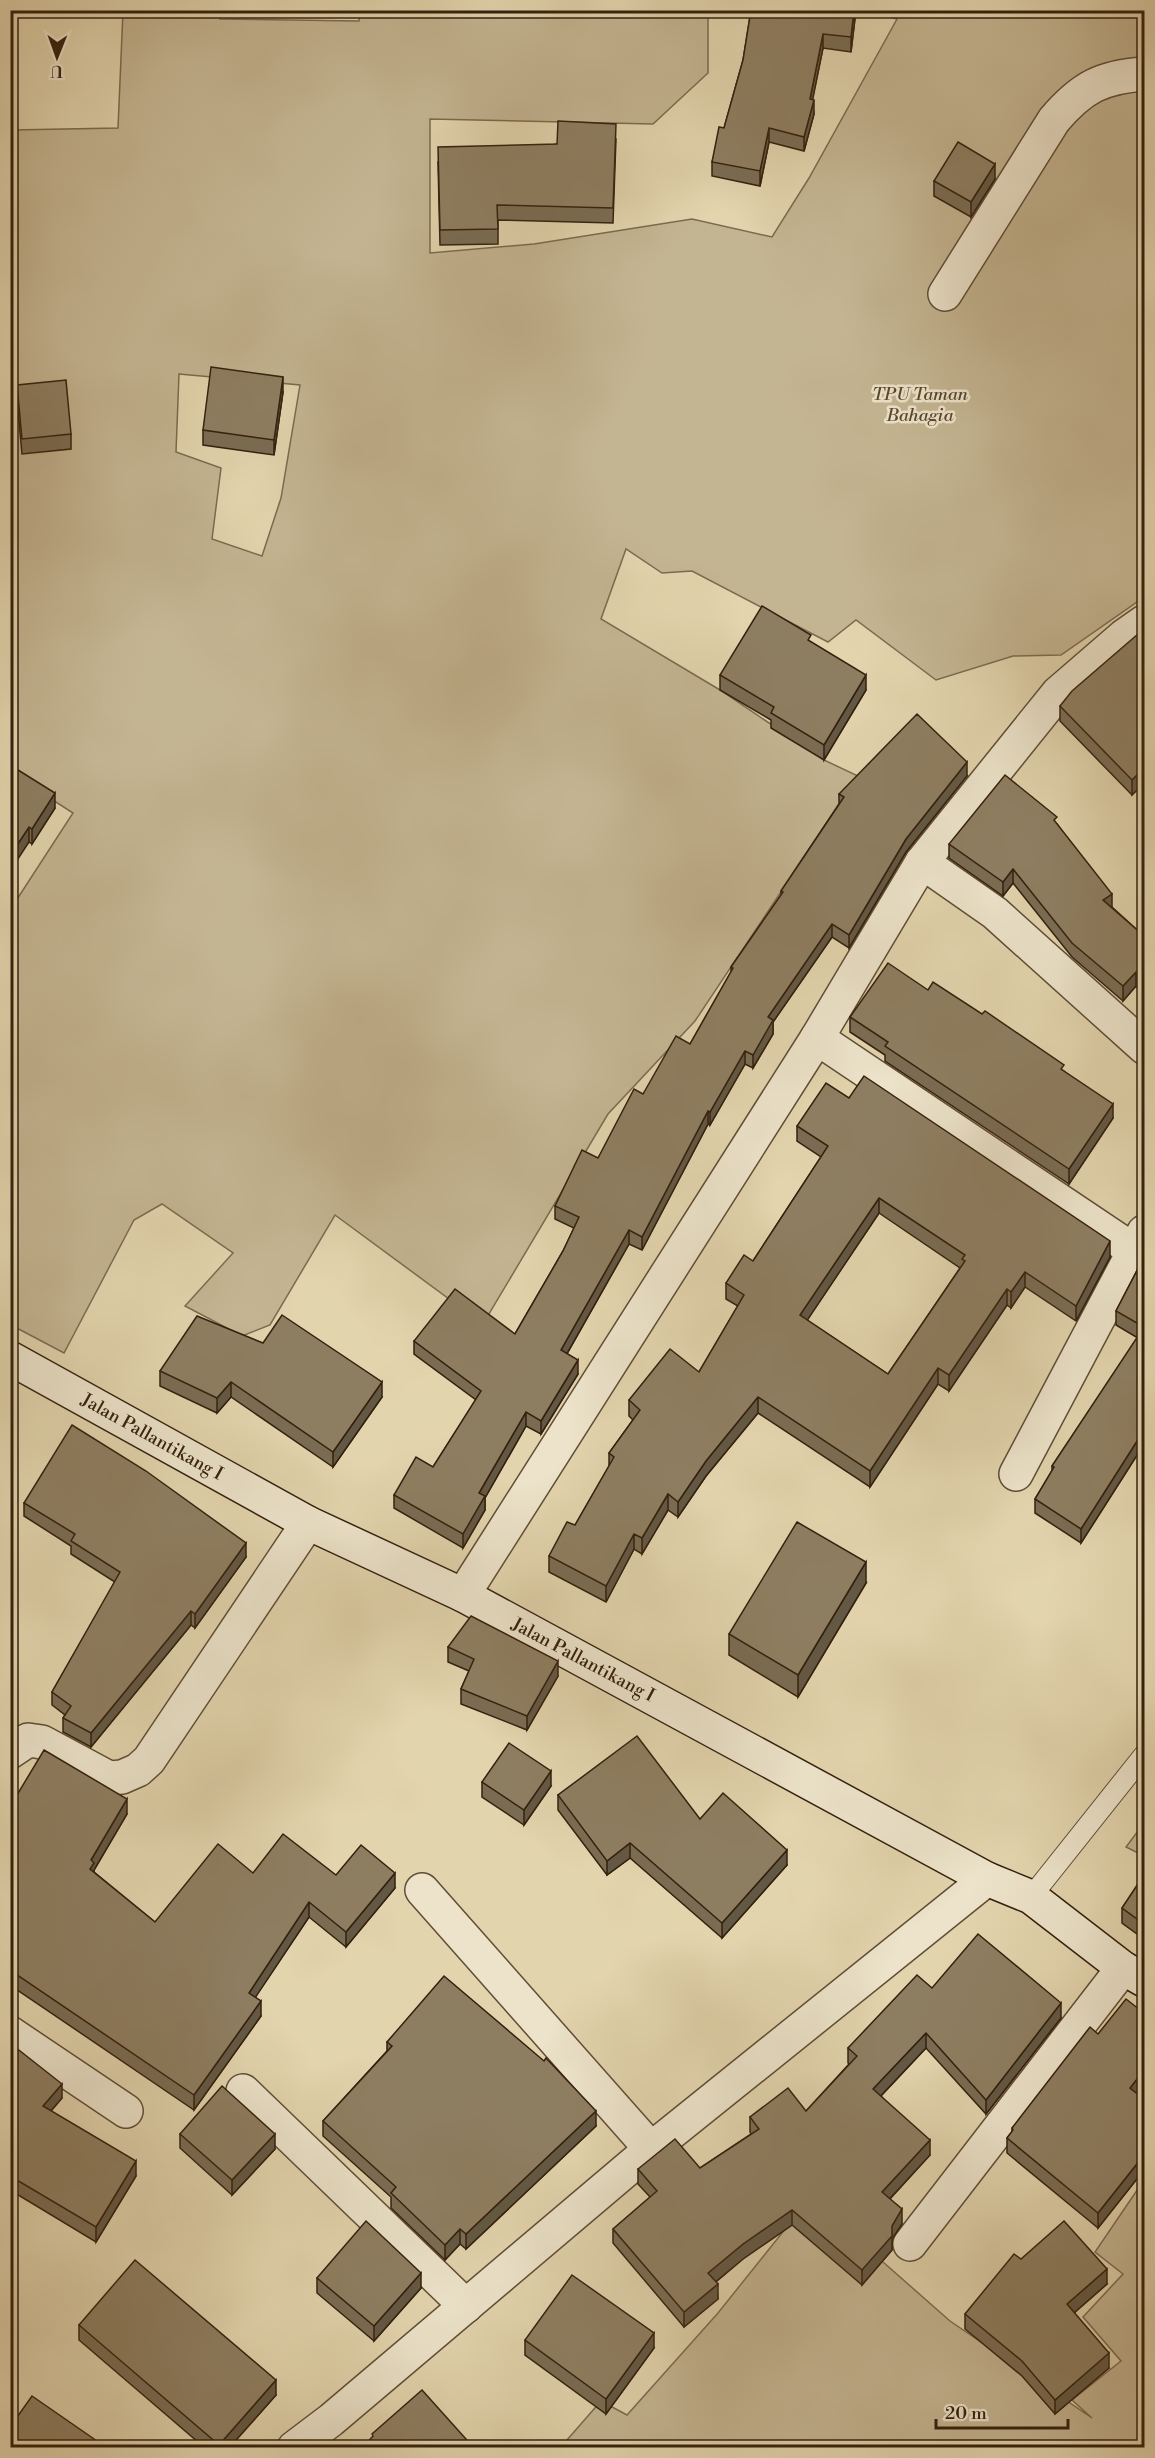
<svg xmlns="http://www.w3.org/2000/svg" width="1155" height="2458" font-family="'Libre Bodoni',serif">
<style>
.green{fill:#c4b592;stroke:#7c6a50;stroke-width:1.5;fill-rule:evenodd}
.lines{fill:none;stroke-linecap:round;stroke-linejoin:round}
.lane-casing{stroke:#604d36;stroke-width:22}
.street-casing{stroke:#604d36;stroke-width:36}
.secondary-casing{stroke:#34200e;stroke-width:36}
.lane{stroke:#ece3ca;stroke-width:20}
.street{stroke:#ece3ca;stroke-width:33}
.secondary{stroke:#ece3ca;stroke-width:33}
.wall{fill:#7a6c53;stroke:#34200e;stroke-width:1.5;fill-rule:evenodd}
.shaded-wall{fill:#635844;stroke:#34200e;stroke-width:1.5}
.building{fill:#8e7e61;stroke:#34200e;stroke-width:1.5;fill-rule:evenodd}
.labels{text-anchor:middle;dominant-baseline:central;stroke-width:5;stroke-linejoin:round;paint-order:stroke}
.park-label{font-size:18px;font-style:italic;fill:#58452f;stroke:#ece3ca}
.street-label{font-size:18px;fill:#34200e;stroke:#ece3ca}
</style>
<rect width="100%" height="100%" fill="#e2d4ad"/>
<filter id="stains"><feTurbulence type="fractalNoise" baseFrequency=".00333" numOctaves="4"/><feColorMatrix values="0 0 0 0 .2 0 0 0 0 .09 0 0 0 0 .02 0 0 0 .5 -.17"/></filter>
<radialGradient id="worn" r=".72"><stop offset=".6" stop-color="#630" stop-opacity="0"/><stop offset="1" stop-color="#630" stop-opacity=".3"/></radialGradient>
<g class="green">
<path d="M221,10L220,19L359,21L360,10L708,11V73L653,124L430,119V253L534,244L692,219L772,237L809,178L897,19L869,11H1144V597L1061,655L1013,656L936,680L856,620L828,642L692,571L662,573L626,549L601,619L720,690L824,760L858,776L695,1021L608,1114L483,1324L335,1215L270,1325L242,1336L185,1306L233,1253L162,1204L134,1220L64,1353L11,1325L10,910L73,813L11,773V130L118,128L123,11ZM179,374L300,385L281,498L262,556L212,539L221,468L176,452Z"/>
<path d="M1144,1823V1856L1126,1847Z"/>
<path d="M1144,2180V2447L560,2448L601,2401L627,2415L718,2313L806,2203L883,2262L950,2321L1092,2418L1072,2400L1121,2361L1083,2317L1123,2274L1095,2252Z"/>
</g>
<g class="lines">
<g class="lane-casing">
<path id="lane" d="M1031,1897L1144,1755"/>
</g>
<g class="street-casing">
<g id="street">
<path d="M945,294L1054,120C1082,87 1102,77 1144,74"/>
<path d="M922,862L995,913L1144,1047"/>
<path d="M817,1038L1133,1250"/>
<path d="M1016,1474L1144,1232"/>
<path d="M463,1595L817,1038L922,862L1058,693L1124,636L1144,622"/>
<path d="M10,1752L28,1740L42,1742L109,1778L122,1777L138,1770L149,1760L308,1523"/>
<path d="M422,1890L651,2149"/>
<path d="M10,2033L126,2111"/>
<path d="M243,2091L466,2306"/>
<path d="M910,2244L1123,1968"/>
<path d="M294,2448L331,2420L651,2149L987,1879"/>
</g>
</g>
<g class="secondary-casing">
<path id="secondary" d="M10,1358L308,1523L463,1595L987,1879L1031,1897L1123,1968L1144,1980"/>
</g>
<use href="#lane" class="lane"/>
<use href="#street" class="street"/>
<use href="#secondary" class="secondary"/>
</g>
<g class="wall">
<path d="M751,10H856L851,52L823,48L812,100L814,114L804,151L769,142L760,186L712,176V162L724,128L743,60Z"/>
<path d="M616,139L613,223L498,220V244L440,245L438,162L557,144Z"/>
<path d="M995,179L971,217L934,196V181Z"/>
<path d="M17,385L71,434V449L22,454L17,400Z"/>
<path d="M283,392L274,455L203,445V430Z"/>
<path d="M1144,641V783L1132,795L1060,721V706Z"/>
<path d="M811,642L866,690L824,760L771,728V720L720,690V675Z"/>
<path d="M10,765L55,808L32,844L29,842Z"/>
<path d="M967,776L906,852L849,948L832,937L773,1022V1034L753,1068L745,1064L710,1125L708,1124L642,1250L629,1244L567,1354L578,1374L541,1434L526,1426L485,1498V1510L463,1548L394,1508V1495L433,1467L476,1400L414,1354V1341L515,1334L563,1251L574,1228L555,1219V1206L598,1158L643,1094L690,1044L731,972V967L781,895V891L839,804V794Z"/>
<path d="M1057,824L1112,907L1144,936V994L1136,986L1123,1001L1072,957L1013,883L1003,896L949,858V844Z"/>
<path d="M928,990L1064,1071L1113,1118L1069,1184L885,1061V1055L850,1032V1017Z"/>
<path d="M849,1098L1110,1257L1076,1321L1025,1287L1011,1308L1007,1305L949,1391L938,1384L870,1487L758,1413L706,1476L678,1517L668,1510L642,1554L634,1549L606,1602L549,1572V1556L575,1525L609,1466V1453L633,1420L629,1416V1400L699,1372L738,1306L726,1299V1283L753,1261L821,1157L797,1141V1126ZM879,1213L960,1268L888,1374L807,1320Z"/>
<path d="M1144,1257V1449L1142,1453L1139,1452L1081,1543L1035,1513V1499L1052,1471V1466L1138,1338L1116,1325V1311Z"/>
<path d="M160,1371L382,1397L333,1467L231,1397L217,1413L160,1386Z"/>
<path d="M24,1503L246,1557L195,1628L191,1625L91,1747L63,1732V1718L65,1715L52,1705V1692L115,1582L71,1554V1546L24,1516Z"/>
<path d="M866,1583L798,1697L729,1655V1634Z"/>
<path d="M448,1647L558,1676L527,1730L461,1704V1689L469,1671L448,1662Z"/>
<path d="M482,1782L551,1786L524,1825L482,1797Z"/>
<path d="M558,1795L700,1819L787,1865L722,1938L630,1858L607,1875L558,1810Z"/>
<path d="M10,1804L127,1814L94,1870V1872L155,1922L253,1873L336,1875L395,1888L346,1947L309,1917L255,1997L261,2016L194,2110L10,1985Z"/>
<path d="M1144,1875V1939L1122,1923V1908Z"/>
<path d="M932,1988L1061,2018L986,2114L926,2048L881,2096L930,2155L890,2199L902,2224L892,2239V2250L862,2285L792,2225L743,2259L716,2282L718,2299L684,2327L613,2243V2229L650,2197L638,2184V2169L700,2168L751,2134L750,2132V2117L806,2111L849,2064L848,2063V2048Z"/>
<path d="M1144,2013V2085L1138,2094L1144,2099V2170L1098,2228L1007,2153V2138L1012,2132V2128L1098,2034Z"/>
<path d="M387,2042L596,2126L466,2249L460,2244L445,2260L391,2208V2197L323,2136V2121L387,2051Z"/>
<path d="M10,2043L62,2098L51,2111L136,2176L96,2242L10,2190Z"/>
<path d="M180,2134L275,2149L232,2195L180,2148Z"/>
<path d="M1021,2259L1107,2284L1074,2313L1109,2368L1055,2414L1022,2376L965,2329V2314Z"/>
<path d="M317,2278L421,2288L374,2341L317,2293Z"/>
<path d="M79,2325L276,2395L229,2448H205L79,2340Z"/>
<path d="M525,2340L654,2348L606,2414L525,2355Z"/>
</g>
<g class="shaded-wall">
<path d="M854,10H856L851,52V37Z"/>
<path d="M823,34V48L810,113V99Z"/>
<path d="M814,100V114L804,151V137Z"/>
<path d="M769,128V142L760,186V171Z"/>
<path d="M995,164V179L971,217V202Z"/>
<path d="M283,377V392L274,455V440Z"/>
<path d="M866,675V690L824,760V745Z"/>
<path d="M967,762V776L906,852L849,948V935L906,839Z"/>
<path d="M1144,768V783L1132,795V780Z"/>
<path d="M55,793V808L32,844V829Z"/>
<path d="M29,827V842L10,871V856Z"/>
<path d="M1013,869V883L1003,896V882Z"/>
<path d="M1112,894V908L1103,900Z"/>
<path d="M832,924V937L773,1022V1034L753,1068V1055L768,1017Z"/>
<path d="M1136,972V986L1123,1001V986Z"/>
<path d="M745,1051V1064L710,1125V1112Z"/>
<path d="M1113,1104V1118L1069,1184V1169Z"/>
<path d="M708,1111V1124L642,1250V1237Z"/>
<path d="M879,1198V1213L800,1331V1315Z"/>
<path d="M629,1230V1244L561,1364V1350Z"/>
<path d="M1110,1241V1257L1076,1321V1306Z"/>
<path d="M1025,1272V1287L1011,1308V1292Z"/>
<path d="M1007,1289V1305L949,1391V1375Z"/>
<path d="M578,1360V1374L541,1434V1421Z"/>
<path d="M938,1368V1384L870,1487V1471Z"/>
<path d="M231,1382V1397L217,1413V1398Z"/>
<path d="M382,1382V1397L333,1467V1452Z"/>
<path d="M758,1397V1413L706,1476L678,1517V1502L706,1461Z"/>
<path d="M526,1412V1426L485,1498V1510L463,1548V1534L479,1493Z"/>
<path d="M1144,1434V1449L1142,1453V1439Z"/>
<path d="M1139,1438V1452L1081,1543V1529Z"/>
<path d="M668,1494V1510L642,1554V1538Z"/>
<path d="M634,1534V1549L606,1602V1586Z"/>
<path d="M246,1543V1557L195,1628V1614Z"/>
<path d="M866,1562V1583L798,1697V1675Z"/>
<path d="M191,1611V1625L91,1747V1733Z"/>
<path d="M558,1661V1676L527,1730V1716Z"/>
<path d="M551,1771V1786L524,1825V1810Z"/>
<path d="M127,1799V1814L94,1870V1877L90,1869L91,1860Z"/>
<path d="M630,1843V1858L607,1875V1861Z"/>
<path d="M787,1850V1865L722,1938V1923Z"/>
<path d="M395,1873V1888L346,1947V1932Z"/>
<path d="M309,1902V1917L249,2007V1993Z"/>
<path d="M261,2001V2016L194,2110V2095Z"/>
<path d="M1061,2003V2018L986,2114V2100Z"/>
<path d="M926,2033V2048L873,2104V2089Z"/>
<path d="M1144,2070V2085L1130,2103V2088Z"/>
<path d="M62,2084V2098L43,2120V2106Z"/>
<path d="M596,2111V2126L466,2249V2234Z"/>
<path d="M275,2134V2149L232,2195V2180Z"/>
<path d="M930,2140V2155L882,2207V2192Z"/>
<path d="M1144,2155V2170L1098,2228V2213Z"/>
<path d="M136,2161V2176L96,2242V2227Z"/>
<path d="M902,2209V2224L892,2239V2250L862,2285V2270Z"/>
<path d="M792,2210V2225L743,2259L708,2288V2273L743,2244Z"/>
<path d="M460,2229V2244L445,2260V2245Z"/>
<path d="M1107,2269V2284L1067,2319V2304Z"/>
<path d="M421,2273V2288L374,2341V2326Z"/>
<path d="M718,2284V2299L684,2327V2312Z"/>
<path d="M654,2333V2348L606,2414V2399Z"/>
<path d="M1109,2353V2368L1055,2414V2400Z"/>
<path d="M276,2380V2395L229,2448H219V2445Z"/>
</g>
<g class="building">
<path d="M751,10H854L851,37L823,34L810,99L814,100L804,137L769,128L760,171L712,162L719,127L724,128L743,60Z"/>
<path d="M558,121L616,124L613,208L497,205L498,229L440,230L438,147L557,144Z"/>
<path d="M958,142L995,164L971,202L934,181Z"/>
<path d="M211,367L283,377L274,440L203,430Z"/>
<path d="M66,380L71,434L22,439L17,385Z"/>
<path d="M762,606L811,635L808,640L866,675L824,745L771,713L774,707L720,675Z"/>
<path d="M1138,634L1144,641V768L1132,780L1060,706L1072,691Z"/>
<path d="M917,714L967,762L906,839L849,935L832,924L768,1017L773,1020L753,1055L745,1051L710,1112L708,1111L642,1237L629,1230L561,1350L578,1360L541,1421L526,1412L479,1493L485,1496L463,1534L394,1495L416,1457L433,1467L481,1391L414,1341L455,1289L515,1334L563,1251L579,1217L555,1206L582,1150L598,1158L634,1089L643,1094L676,1036L690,1044L733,968L731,967L783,892L781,891L844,797L839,794Z"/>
<path d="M10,765L55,793L32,829L29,827L10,856Z"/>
<path d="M1005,775L1057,817L1054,820L1112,894L1103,900L1144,936V980L1136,972L1123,986L1072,943L1013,869L1003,882L949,844Z"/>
<path d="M888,963L928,990L933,982L982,1014L985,1011L1064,1065L1061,1069L1113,1104L1069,1169L885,1046L888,1042L850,1017Z"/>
<path d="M864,1076L1110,1241L1076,1306L1025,1272L1011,1292L1007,1289L949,1375L938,1368L870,1471L758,1397L706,1461L678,1502L668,1494L642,1538L634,1534L606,1586L549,1556L567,1522L575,1525L614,1457L609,1453L640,1410L629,1400L670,1349L699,1372L744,1295L726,1283L744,1255L753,1261L828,1146L797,1126L826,1083L849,1098ZM879,1198L965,1255L962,1259L965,1261L888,1374L800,1315Z"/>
<path d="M1144,1257V1434L1142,1439L1139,1438L1081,1529L1035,1499L1054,1467L1052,1466L1144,1327L1116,1311Z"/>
<path d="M282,1315L382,1382L333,1452L231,1382L217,1398L160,1371L197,1316L263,1343Z"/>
<path d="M72,1425L146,1471L246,1543L195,1614L191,1611L91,1733L63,1718L71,1706L52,1692L120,1572L71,1541L75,1534L24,1503Z"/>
<path d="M797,1522L866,1562L798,1675L729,1634Z"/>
<path d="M471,1616L558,1661L527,1716L461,1689L474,1659L448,1647Z"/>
<path d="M637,1736L700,1819L723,1793L787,1850L722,1923L630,1843L607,1861L558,1795Z"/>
<path d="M509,1743L551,1771L524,1810L482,1782Z"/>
<path d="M44,1750L127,1799L91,1860L94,1863L90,1869L155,1922L218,1844L253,1873L283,1834L336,1875L361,1845L395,1873L346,1932L309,1902L249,1993L261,2001L194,2095L10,1970V1804L11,1805Z"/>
<path d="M1144,1875V1924L1122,1908Z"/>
<path d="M978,1934L1061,2003L986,2100L926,2033L873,2089L930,2140L882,2192L902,2209L892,2226V2236L862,2270L792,2210L743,2244L708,2273L718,2284L684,2312L613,2229L657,2191L638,2169L675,2139L700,2168L759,2129L750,2117L788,2088L806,2111L857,2056L848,2048L917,1975L932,1988Z"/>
<path d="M444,1976L544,2061L546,2058L596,2111L466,2234L460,2229L445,2245L391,2193L396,2187L323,2121L392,2046L387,2042Z"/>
<path d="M1126,1999L1144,2013V2070L1130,2088L1144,2099V2155L1098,2213L1007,2138L1013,2130L1012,2128L1090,2027L1098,2034Z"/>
<path d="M10,2043L62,2084L43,2106L136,2161L96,2227L10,2176Z"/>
<path d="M222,2086L275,2134L232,2180L180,2134Z"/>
<path d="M366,2221L421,2273L374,2326L317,2278Z"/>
<path d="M1064,2221L1107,2269L1067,2304L1109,2353L1055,2400L1022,2361L965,2314L1014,2254L1021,2259Z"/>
<path d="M135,2260L276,2380L219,2445L79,2325Z"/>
<path d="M572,2275L654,2333L606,2399L525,2340Z"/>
<path d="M422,2390L474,2448H362L373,2436L372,2434Z"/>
<path d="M32,2396L107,2448H10V2427Z"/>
</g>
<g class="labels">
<g class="park-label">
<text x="920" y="394">TPU Taman<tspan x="920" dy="21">Bahagia</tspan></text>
</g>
<g class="street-label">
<text transform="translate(152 1437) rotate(29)">Jalan Pallantikang I</text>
<text transform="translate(583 1660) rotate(28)">Jalan Pallantikang I</text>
</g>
</g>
<rect width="1155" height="2458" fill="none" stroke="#e2d4ad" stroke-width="36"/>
<rect x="12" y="12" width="1131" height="2434" fill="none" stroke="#34200e" stroke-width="3"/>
<rect x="18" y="18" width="1119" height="2422" fill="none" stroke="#34200e" stroke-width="1.5"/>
<g transform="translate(57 57) rotate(181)" stroke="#ece3ca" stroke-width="4.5" paint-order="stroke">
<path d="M0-4.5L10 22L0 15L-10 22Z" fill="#34200e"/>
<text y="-9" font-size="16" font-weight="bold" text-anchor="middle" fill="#34200e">U</text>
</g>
<path d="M936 2419v9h132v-9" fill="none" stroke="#34200e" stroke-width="3"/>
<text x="945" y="2419" font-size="18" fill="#34200e" stroke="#ece3ca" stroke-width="4.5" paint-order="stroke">20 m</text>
<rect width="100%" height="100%" filter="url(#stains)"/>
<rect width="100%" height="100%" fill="url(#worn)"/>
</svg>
